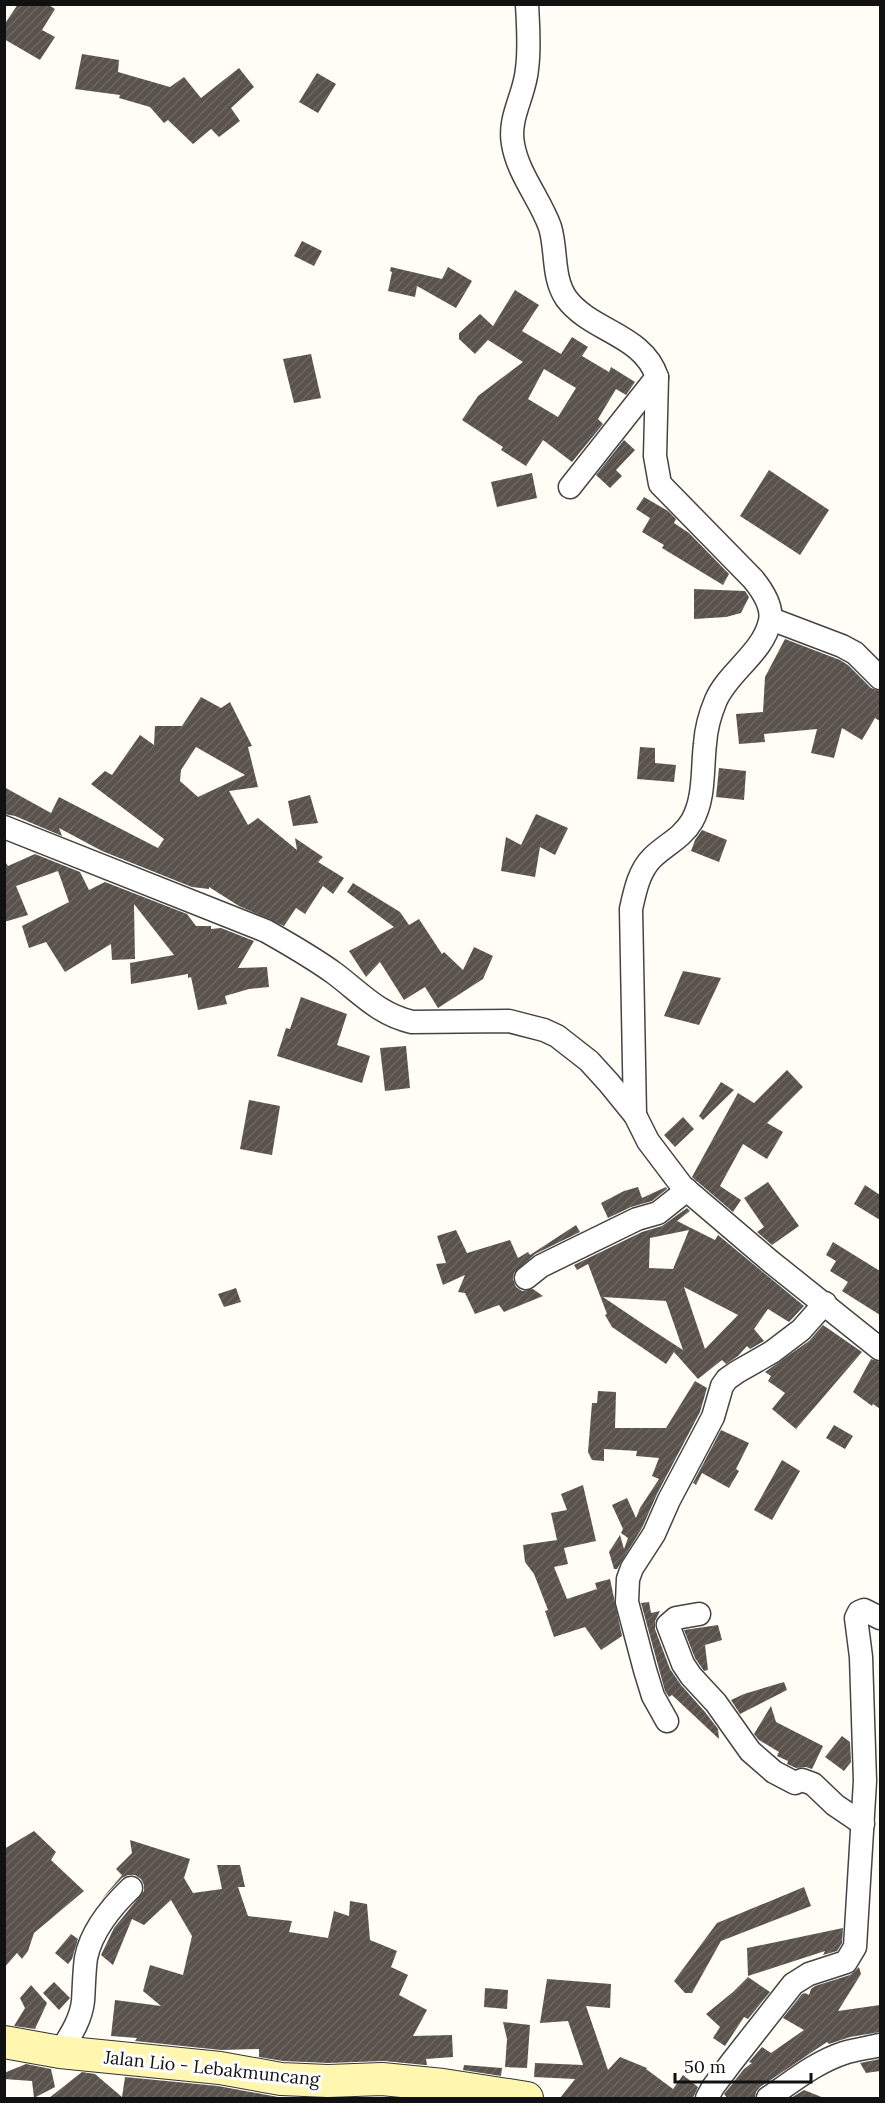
<svg xmlns="http://www.w3.org/2000/svg" width="885" height="2103" font-family="Lora,serif">
<style>
.building{fill:url(#building-hatch);fill-rule:evenodd}
.lines{fill:none;stroke-linecap:round;stroke-linejoin:round}
.street-casing{stroke:#444;stroke-width:25}
.secondary-casing{stroke:#333;stroke-width:34}
.street{stroke:#fff;stroke-width:22}
.secondary{stroke:#fff6b0;stroke-width:32}
.labels{text-anchor:middle;dominant-baseline:central;stroke-width:6;stroke-linejoin:round;paint-order:stroke}
.street-label{font-size:18px;fill:#111;stroke:#fff}
</style>
<defs>
<pattern id="building-hatch" width="6" height="6" patternUnits="userSpaceOnUse" patternTransform="scale(1.5)"><rect width="6" height="6" fill="#5a524d"/><path d="M-1 1l2-2M0 6l6-6M5 7l2-2" fill="none" stroke="#6d6662"/></pattern>
</defs>
<rect width="100%" height="100%" fill="#fffdf5"/>
<g class="building">
<path d="M18,4H47L55,9L42,30L55,37L40,60L4,39V25Z"/>
<path d="M82,54L119,60L118,72L170,87L184,77L201,98L239,68L254,87L231,108L240,121L219,137L211,129L193,144L168,120L164,123L150,107L119,98L120,95L75,89Z"/>
<path d="M317,73L336,84L318,113L299,102Z"/>
<path d="M302,241L322,251L314,266L294,256Z"/>
<path d="M391,267L442,279L448,267L472,281L456,308L417,286L415,297L388,291L392,272L390,271Z"/>
<path d="M515,290L539,305L522,331L561,354L572,337L588,347L582,356L609,372L611,367L635,382L626,395L616,389L598,419L603,424L572,462L543,440L526,466L501,450L503,447L462,420L478,396L523,362L488,340L475,354L459,339V333L480,314L493,326ZM544,369L576,388L558,417L528,399Z"/>
<path d="M311,354L321,398L294,403L283,359Z"/>
<path d="M624,440L635,450L616,470L622,476L610,488L596,475Z"/>
<path d="M769,470L829,510L800,555L740,516Z"/>
<path d="M532,473L537,498L497,507L491,482Z"/>
<path d="M644,497L668,511L676,519L674,523L689,533L729,574L723,585L662,548L664,545L642,532L650,518L636,509Z"/>
<path d="M694,589L745,591L749,597L741,613L726,617L694,619Z"/>
<path d="M785,639L840,660L848,665L871,688L880,691V721L875,718L862,740L842,728L834,758L811,753L817,729L764,734L765,742L739,744L736,714L763,712L765,677Z"/>
<path d="M201,697L221,708L230,702L252,746L248,747L258,787L229,791L248,825L258,818L297,850L295,838L323,857L318,862L344,878L333,894L323,886L305,914L296,908L284,926L239,906L209,887V889L192,887L102,851L59,828L62,836L15,816L4,814V787L51,813L59,797L158,848L164,839L91,784L105,771L112,775L140,735L154,745L155,726H182ZM196,747L245,775L198,797L180,781L181,770Z"/>
<path d="M640,747L655,748V763L676,765L674,782L637,779Z"/>
<path d="M719,768L746,771L744,800L716,797Z"/>
<path d="M310,795L318,823L293,826L288,801Z"/>
<path d="M536,814L568,828L555,855L540,847L535,877L501,871L506,837L521,845Z"/>
<path d="M702,830L727,840L719,862L691,851L695,840Z"/>
<path d="M35,854L80,872L89,890L105,882L187,914L196,926H211V929L221,928L254,941L238,968L267,967L269,987L249,989L225,996L227,1004L198,1010L191,977L188,978V974L131,984L130,963L174,955L134,904L135,959L112,960L111,944L65,972L46,942L29,948L22,926L69,902L58,871L16,886L28,915L4,922V860L8,866Z"/>
<path d="M353,883L400,912L409,925L419,919L442,954L444,952L463,970L474,947L493,956L483,979L438,1008L425,987L404,1000L380,962L366,977L349,951L394,927L347,892Z"/>
<path d="M683,971L721,978L699,1025L664,1016Z"/>
<path d="M301,997L347,1014L337,1045L370,1056L362,1083L277,1056L286,1028L290,1029Z"/>
<path d="M406,1046L410,1088L385,1091L380,1048Z"/>
<path d="M787,1070L803,1087L767,1123L783,1132L767,1159L743,1144L720,1186L741,1200L733,1212L692,1177L738,1093L754,1103Z"/>
<path d="M721,1082L734,1090L703,1120L699,1116Z"/>
<path d="M249,1100L280,1106L272,1155L240,1149Z"/>
<path d="M683,1117L694,1129L675,1147L664,1135Z"/>
<path d="M768,1182L799,1226L772,1245L757,1232L764,1227L744,1198Z"/>
<path d="M865,1185L880,1195V1220L854,1204Z"/>
<path d="M638,1187L642,1198L666,1187L667,1189L652,1201L631,1207L608,1218L601,1203L624,1191Z"/>
<path d="M687,1208L690,1211L677,1221L715,1240L718,1235L804,1306L789,1322L768,1309L754,1329L764,1341L750,1349L747,1346L738,1356L726,1364L722,1360L698,1379L674,1352L666,1364L612,1327L605,1315L607,1314L588,1264L577,1270L574,1265L642,1232L662,1226ZM689,1230L673,1269L649,1268L650,1238ZM684,1287L738,1315L705,1349ZM603,1297L666,1301L683,1350L646,1326Z"/>
<path d="M576,1225L580,1232L535,1254L514,1273L513,1279L516,1287L522,1291L533,1289L543,1296L504,1312L499,1305L475,1314L465,1293L458,1292L465,1275L443,1285L436,1264L446,1263L437,1236L456,1230L467,1253L510,1240L518,1258L528,1252L530,1255Z"/>
<path d="M833,1242L880,1271V1315L842,1291L848,1282L830,1271L836,1261L826,1255Z"/>
<path d="M236,1288L241,1302L224,1307L218,1294Z"/>
<path d="M823,1325L862,1352L796,1429L772,1409L785,1393L768,1381L771,1376L765,1372L809,1341Z"/>
<path d="M871,1359L880,1362V1409L873,1404L872,1406L853,1392Z"/>
<path d="M695,1381L707,1388L700,1412L657,1494L642,1528L617,1569H614L609,1552L620,1535L624,1549L628,1538L621,1533L623,1529L612,1505L627,1498L636,1518L640,1508L659,1479L652,1476L659,1458L636,1456L637,1451L604,1449V1461L592,1460L588,1452L592,1403H597L598,1391L616,1392L615,1428H666Z"/>
<path d="M834,1425L853,1436L845,1449L826,1438Z"/>
<path d="M721,1430L749,1443L736,1469L739,1471L729,1488L702,1473L696,1485L693,1483Z"/>
<path d="M782,1460L800,1471L772,1520L754,1510Z"/>
<path d="M583,1485L596,1541L564,1548L568,1564L554,1567L567,1599L597,1589L595,1583L610,1579L622,1636L601,1650L585,1627L554,1637L545,1611L548,1610L534,1574L525,1562L523,1545L557,1540L551,1513L567,1510L561,1494Z"/>
<path d="M649,1602L651,1613L660,1611L655,1621V1629L670,1669L681,1685L705,1712L718,1729L719,1739L672,1695L669,1697L665,1691L641,1603Z"/>
<path d="M718,1625L722,1640L705,1645L708,1670L704,1671L695,1658L684,1630Z"/>
<path d="M784,1682L787,1690L740,1714L731,1700L744,1694Z"/>
<path d="M771,1706L776,1722L823,1746L812,1769L806,1767L796,1768L787,1764L788,1761L777,1756L779,1752L759,1740L754,1734Z"/>
<path d="M842,1736L850,1742L851,1762L844,1771L825,1757Z"/>
<path d="M34,1831L56,1852L51,1860L84,1891L34,1933L28,1951L22,1959L17,1953L4,1968V1849Z"/>
<path d="M130,1840L190,1859L184,1878L193,1893L222,1889L217,1865H240L245,1887H238L248,1916L292,1921L289,1932L328,1938L334,1911L349,1916L350,1901L367,1904L370,1940L397,1951L391,1967L408,1975L399,1995L427,2010L413,2036L452,2035L453,2057L426,2059L427,2065H425L384,2061L328,2063L283,2061L259,2057V2049L221,2050L135,2041L137,2038L111,2036L115,2000L161,2006L143,1991L150,1965L183,1975L192,1936L171,1900L144,1925L132,1919L113,1965L101,1955L114,1928L144,1891V1885L141,1879L135,1875H128L122,1878L101,1900L122,1875L116,1869L132,1853Z"/>
<path d="M804,1887L811,1906L721,1941L692,1993H685L674,1981L717,1923Z"/>
<path d="M843,1928L842,1943L837,1951L823,1955L825,1951L748,1976L747,1948Z"/>
<path d="M71,1934L78,1939L72,1959L68,1964L55,1953Z"/>
<path d="M859,1967L861,1974L838,2011L880,2005V2032L850,2037L829,2044L827,2042L760,2087L756,2092L755,2098H727L724,2094L744,2069L752,2063L749,2062L762,2047L771,2053L804,2030L783,2018L802,1994L805,1993L809,1995L811,1989L815,1986L850,1975Z"/>
<path d="M748,1977L770,1992L748,2019L744,2017L725,2046L713,2038L720,2027L706,2014L733,1992Z"/>
<path d="M547,1979L611,1984L610,2008L586,2006L608,2070L620,2057L647,2068L646,2069L673,2089L683,2075L698,2087L693,2098H560L575,2079L534,2077L535,2063L583,2065L568,2021L540,2023Z"/>
<path d="M54,1982L70,1998L59,2010L43,1993Z"/>
<path d="M31,1985L47,2003L35,2029L14,2026L25,2008L20,1998Z"/>
<path d="M485,1988L508,1990L507,2009L484,2007Z"/>
<path d="M503,2022L530,2025L527,2068L505,2067L507,2039Z"/>
<path d="M880,2059V2071L866,2073L860,2063Z"/>
<path d="M26,2064L51,2069L55,2087L34,2098L32,2081L4,2079V2073Z"/>
<path d="M464,2065L502,2068L501,2076L463,2070Z"/>
<path d="M82,2072L95,2074L122,2097L125,2077L218,2086L278,2097L316,2098H49Z"/>
<path d="M804,2090L824,2098H791Z"/>
</g>
<g class="lines">
<g class="street-casing">
<g id="street">
<path d="M527,4C528,26 530,47 527,69C525,95 508,117 513,144C518,174 540,199 550,227C557,250 552,277 566,298C591,332 643,334 657,377L655,456L660,484L753,579C762,590 773,606 770,621C763,653 729,671 716,700C710,714 706,729 705,744C702,769 705,798 692,821C682,838 665,845 652,858C639,871 635,891 631,909L635,1115"/>
<path d="M570,487L657,377"/>
<path d="M771,619L842,646L855,653L880,678"/>
<path d="M4,827L266,931C289,944 312,957 334,973C361,993 378,1014 412,1022L509,1021L544,1030L557,1036L589,1061L609,1083L635,1115L648,1141L682,1186L770,1261L880,1349"/>
<path d="M526,1278L541,1266L637,1219L658,1213L687,1190"/>
<path d="M699,1614L676,1618L668,1625L683,1664L691,1676L716,1703L750,1751L774,1772L795,1783L802,1780L813,1784L835,1805L863,1824"/>
<path d="M667,1721L653,1696L645,1670L627,1602L628,1579L632,1568L654,1534L669,1500L713,1417L722,1386L727,1379L737,1372L772,1352L801,1330L825,1303"/>
<path d="M60,2052C70,2036 81,2020 83,2001C84,1987 84,1972 86,1958C91,1932 112,1906 131,1888"/>
<path d="M707,2098L713,2087L731,2063L793,1984L809,1974L846,1962L855,1947L865,1781L861,1657L856,1618L859,1612L864,1610L880,1618"/>
<path d="M768,2098C792,2082 816,2062 844,2053C856,2049 868,2048 880,2045"/>
</g>
</g>
<g class="secondary-casing">
<path id="secondary" d="M4,2042L60,2052L220,2068L281,2079L328,2081L382,2079L443,2085L527,2098"/>
</g>
<use href="#street" class="street"/>
<use href="#secondary" class="secondary"/>
</g>
<g class="labels">
<g class="street-label">
<text transform="translate(212 2068) rotate(6)">Jalan Lio - Lebakmuncang</text>
</g>
</g>
<rect width="885" height="2103" fill="none" stroke="#111111" stroke-width="12"/>
<path d="M675 2073v9h136v-9" fill="none" stroke="#111111" stroke-width="3"/>
<text x="684" y="2073" font-size="18" fill="#111111" stroke="#ffffff" stroke-width="4.5" paint-order="stroke">50 m</text>
</svg>
